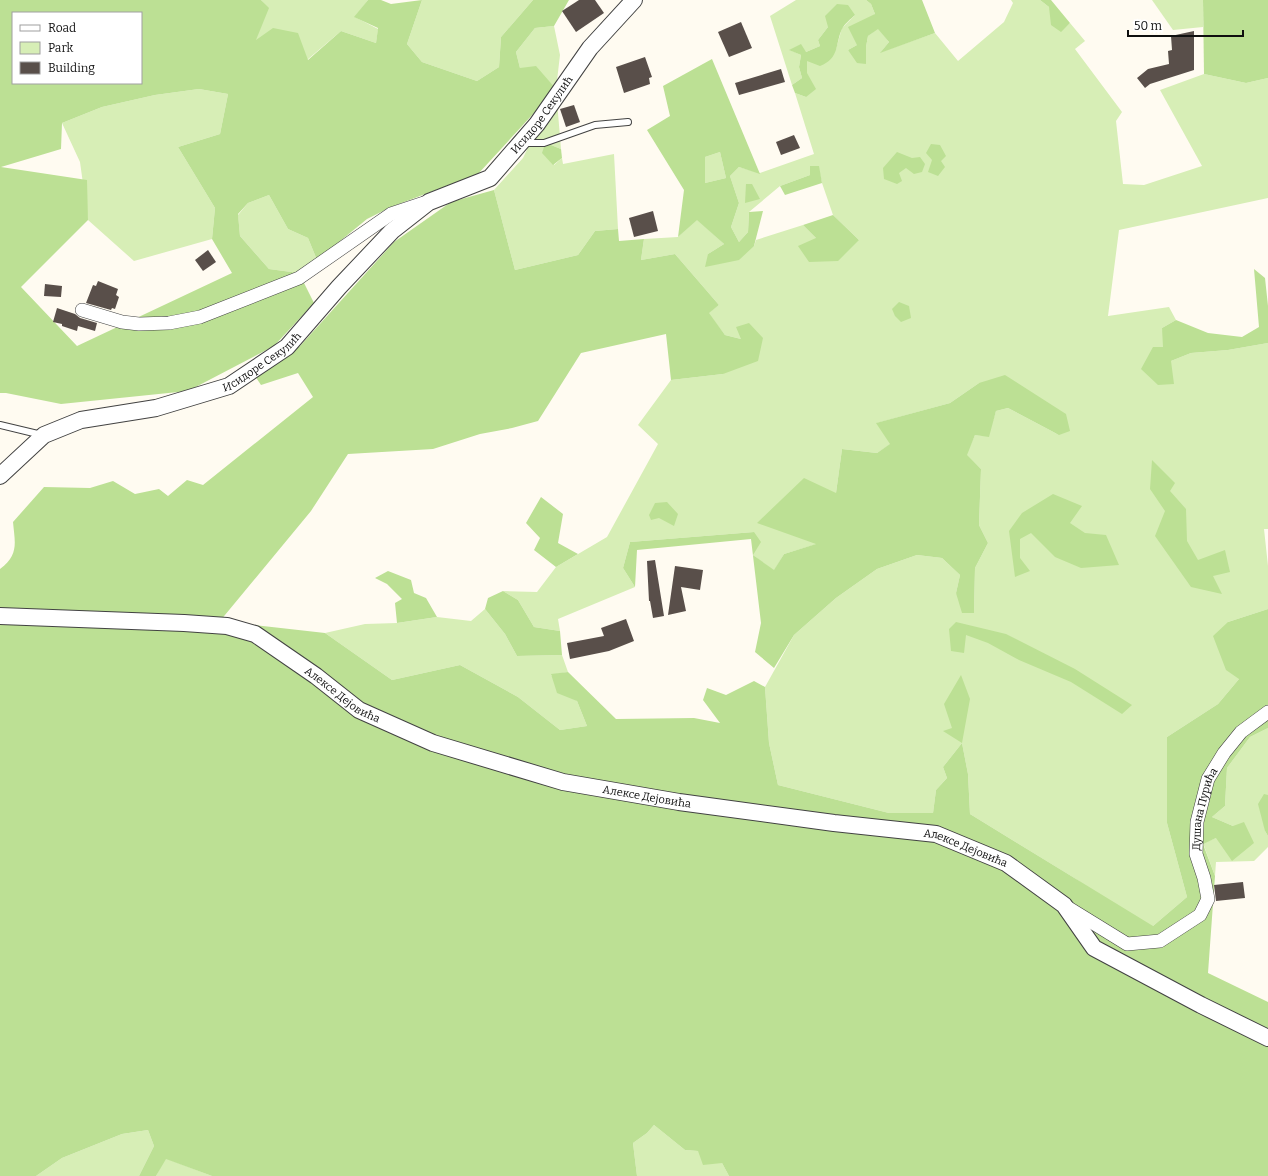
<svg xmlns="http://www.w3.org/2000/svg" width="1268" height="1176" font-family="Bitter,serif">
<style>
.green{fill:#d7eeb6}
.forest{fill:#bce094;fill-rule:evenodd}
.building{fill:#594f4a}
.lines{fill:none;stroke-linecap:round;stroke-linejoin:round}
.service-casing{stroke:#424242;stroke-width:8}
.minor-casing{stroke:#424242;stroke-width:14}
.tertiary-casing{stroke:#424242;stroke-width:18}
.service{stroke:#fff;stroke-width:6}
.minor{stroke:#fff;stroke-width:13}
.tertiary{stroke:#fff;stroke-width:16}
.labels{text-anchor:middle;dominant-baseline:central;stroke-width:4;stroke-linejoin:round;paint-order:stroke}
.street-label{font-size:11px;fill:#0f0f0f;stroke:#fff}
</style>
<rect width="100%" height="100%" fill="#fffbf1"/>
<g class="green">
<path d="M261,0H368L355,17L378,29L376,43L341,31L307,60L255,41L268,8Z"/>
<path d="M422,0H533L501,37L499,67L477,81L422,62L407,44Z"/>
<path d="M796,0H866L871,4L875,14L857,45L848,50L866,64V47L868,36L878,28L889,42L881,52L935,33L958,61L1004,22L1013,3L1011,0H1040L1049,7L1061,31L1070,23L1085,41L1075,49L1122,112L1116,121L1123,184L1144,185L1202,166L1160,90L1204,74L1246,83L1268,78V198L1119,230L1108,316L1169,307L1176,320L1162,328L1171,361L1191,353L1228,350L1268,343V529H1264L1268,566V609L1228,622L1239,679L1218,704L1167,737V823L1187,897L1153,926L1143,927L1076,879L970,814L968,774L962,743L943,767L947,778L936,790L933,813H889L778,785L769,743L765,687L794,635L836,598L877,569L917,555L942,558L960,575L956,593L974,613L975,568L988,543L979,525L981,469L966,455L975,435L988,436L996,411L1008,408L1059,435L979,383L950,403L877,423L891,444L877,453L842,449L836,493L817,544L784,554L774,571L753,555L754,532L630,542L623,568L635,587L558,619L560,631L534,627L518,600L503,591L537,592L556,567L607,537L658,444L638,425L671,380L723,374L741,339L725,335L708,313L719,305L675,254L641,260L644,239L678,237L697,219L724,244L708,254L754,246L756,240L803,225L816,238L859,240L833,215L822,183L818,166L810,175L780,186L749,212L748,232L739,242L731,227L739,203L730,176L739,167L760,173L814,154L795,93L806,97L807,60L836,49L842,28L855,15L828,27L818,40L820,46L806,52L790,50L801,55L799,67L802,78L792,85L770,16Z"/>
<path d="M1152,0H1203V27L1173,30Z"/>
<path d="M554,26L560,55L556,89L561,149L551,145L554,165L562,158L563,164L614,154L618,229L595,231L578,255L515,270L494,190L523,158L556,89L520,68L516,52L535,28Z"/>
<path d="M199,89L228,94L220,134L178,147L215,208L212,239L134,261L88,220L80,162L62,123L102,107L155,95Z"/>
<path d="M720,152L726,178L705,183V157Z"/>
<path d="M269,195L288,229L308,238L317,260L299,273L269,269L240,236L238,215L248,203Z"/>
<path d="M485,609L505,634L517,656L562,655L568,672L551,675L577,701L587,726L560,730L518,697L460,665L392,680L325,633L365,624L397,623L437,617L471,621Z"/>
<path d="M1268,728V795H1264L1265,831L1268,836V847L1254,861L1216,862L1215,876L1203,843L1216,838L1233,826L1212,817L1225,806L1227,768L1250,737Z"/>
<path d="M654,1125L685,1150L698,1151L722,1163L729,1176H637L633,1143L647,1133Z"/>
<path d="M148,1130L154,1146L139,1176H36L62,1158L122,1134Z"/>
<path d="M165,1158L212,1176H156Z"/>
</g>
<g class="forest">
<path d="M0,0H261L269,8L256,40L273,28L298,33L308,60L341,31L376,43L378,28L354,17L368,0H381L391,4L422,0L407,44L422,62L477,81L499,67L501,37L533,0H569L554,26L535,28L516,52L520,68L536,66L556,89L478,174L391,207L367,219L317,260L308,238L288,229L269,195L248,203L238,214L240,236L269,269L299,273L314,303L274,346L188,391L61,404L6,393H0ZM13,13H141V83H13ZM199,89L228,94L220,134L178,147L215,208L212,239L232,273L77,346L21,287L88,220L87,180L1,167L61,149L62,123L102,107L155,95Z"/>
<path d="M866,0H922L935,33L880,53L889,42L878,29L868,36L866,47V64L857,63L848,50L857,45L848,27L875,14L871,4Z"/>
<path d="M1040,0H1051L1070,23L1061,32L1051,25L1049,7Z"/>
<path d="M1203,0H1268V78L1246,83L1204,74Z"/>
<path d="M837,4L848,5L855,15C851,19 844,24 842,29C835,44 840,58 820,66L807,61V73L816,89L806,97L795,93L792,85L802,78L799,67L801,55L789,50L801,44L806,52L820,46L818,40L828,27L825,16Z"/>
<path d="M712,59L760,174L739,167L730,176L739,203L731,227L739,242L748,232L749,212L763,211L754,246L739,260L705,267L708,254L724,244L697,220L678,237L684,190L647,130L670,116L663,86ZM720,152L726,178L705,183V157Z"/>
<path d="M931,144L940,145L946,156L941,161L945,167L938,176L928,172L932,160L926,153Z"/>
<path d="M551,145L561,149L562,158L553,165L542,153L544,147Z"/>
<path d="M897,152L912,158L920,157L925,164L922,172L914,174L906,168L899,173L902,181L897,184L884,179L883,168Z"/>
<path d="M810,166H819L822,183L785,195L780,186L810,175Z"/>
<path d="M746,184H752L760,199L745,203Z"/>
<path d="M494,190L515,270L578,255L595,231L618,229L619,241L644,239L641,260L675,254L719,305L709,313L725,335L741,339L736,327L749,323L763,338L758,361L723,374L671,380L666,334L581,353L538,421L512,428L480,434L433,449L348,454L311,511L220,621L325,633L392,680L460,665L518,697L560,730L587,726L577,701L557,693L551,674L568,672L616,719L694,718L720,723L703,700L707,688L726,695L754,681L765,687L769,743L778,785L889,813H933L936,790L947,778L943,767L962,743L943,731L952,728L944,704L961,675L970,699L962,743L968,774L970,814L1153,926L1187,897L1167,823V737L1218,704L1239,679L1226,670L1213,636L1228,622L1268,609V728L1250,737L1227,768L1225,806L1212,817L1233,826L1244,822L1254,843L1232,861L1216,838L1203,844L1215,876L1208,973L1268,1002V1176H729L722,1163L703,1165L698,1151L685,1150L654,1125L647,1133L633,1143L637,1176H212L166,1159L156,1176H139L154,1146L148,1130L122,1134L62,1158L36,1176H0V569C19,555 15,543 13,522L44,487L90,488L113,481L135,494L159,489L168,496L187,480L203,485L313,397L298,373L261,385L255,376L273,366L283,356L300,346L394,242L451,202Z"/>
<path d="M833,215L859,240L838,261L809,262L798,246L816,238L803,225Z"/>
<path d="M1254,269L1265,278L1268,306V343L1228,350L1191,353L1171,361L1174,384L1158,385L1141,369L1153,347H1163L1162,328L1176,320L1208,333L1242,337L1259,327Z"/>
<path d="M899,302L909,306L911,318L901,322L895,316L892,309Z"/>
<path d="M1005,375L1066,414L1070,431L1059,435L1008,408L996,411L989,437L975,435L967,455L981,469L979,525L988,543L975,568L974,613H962L956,593L960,575L942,558L917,555L877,569L836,598L794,635L774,668L755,652L761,623L751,539L637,550L635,587L623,568L630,542L754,532L761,542L753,555L774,570L784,554L816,544L757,523L804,478L836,493L842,449L877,453L890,444L876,423L950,403L979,383Z"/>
<path d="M1152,460L1175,483L1170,491L1186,509L1187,541L1198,560L1225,550L1230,572L1213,576L1222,594L1191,587L1155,536L1165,511L1150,489Z"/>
<path d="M1053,494L1082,506L1070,523L1085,533L1106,535L1119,565L1081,568L1055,557L1031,533L1020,539V558L1030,571L1015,577L1009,531L1022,513Z"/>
<path d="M541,497L563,514L558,543L578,554L556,567L534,550L540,538L526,523Z"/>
<path d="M667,502L678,514L674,526L659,518L651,520L649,515L655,503Z"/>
<path d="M388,571L411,580L414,593L426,598L437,617L397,623L395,603L402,599L387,584L375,578Z"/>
<path d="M503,591L518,600L534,627L560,631L562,655L517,656L505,634L485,609L488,598Z"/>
<path d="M956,622L1006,634L1075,669L1132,705L1122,714L1071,682L1019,660L988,643L966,635L964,653L951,651L949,629Z"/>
<path d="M1264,794L1268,795V836L1265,831L1258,804Z"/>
</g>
<g class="building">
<path d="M579,0H595L604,13L576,32L562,11Z"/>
<path d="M741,22L752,48L729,57L718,32Z"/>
<path d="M1194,31V70L1150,84L1145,88L1137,78L1148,69L1169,64L1168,51L1172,50L1171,36Z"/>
<path d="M645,57L652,77L649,78L650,84L624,93L616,67Z"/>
<path d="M781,69L785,82L739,95L735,83Z"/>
<path d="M574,105L580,122L566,127L560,109Z"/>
<path d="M794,135L800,148L781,155L776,142Z"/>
<path d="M653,211L658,231L634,237L629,218Z"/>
<path d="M208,250L216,262L203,271L195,260Z"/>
<path d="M98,281L118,289L116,295L119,297L115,309L112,308L111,310L86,303L93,285L96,286Z"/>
<path d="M45,284L62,286L61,297L44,296Z"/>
<path d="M57,308L75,314L80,318L97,323L95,331L78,326L77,331L62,326V324L53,322Z"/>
<path d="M655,560L664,616L653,618L650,601H649L647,561Z"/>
<path d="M675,566L703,570L700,590L681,587L686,611L668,615Z"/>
<path d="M626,619L634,641L609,651L570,659L567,643L604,636L601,628Z"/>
<path d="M1243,882L1245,898L1216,901L1214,885Z"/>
</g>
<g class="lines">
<g class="service-casing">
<g id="service">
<path d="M525,143H544L595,125L628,122"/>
<path d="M0,425L42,435"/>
</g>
</g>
<g class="minor-casing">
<g id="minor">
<path d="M82,310L122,322L139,324L169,323L200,317L299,278L391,214L424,203"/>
<path id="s1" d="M1067,907L1127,944L1160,941L1200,915L1208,899L1204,878L1196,854L1197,822L1208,779L1224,753L1241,732L1268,712"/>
</g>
</g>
<g class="tertiary-casing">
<g id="tertiary">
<path id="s2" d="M0,476L44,435L81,420L156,408L229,386L287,347L339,287L392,231L429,202L490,178L537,124L590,48L634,0"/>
<path id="s3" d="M0,616L184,623L227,626L255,634L316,676L359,710L433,743L563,782L679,802L834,823L936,834L1006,863L1064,905L1094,948L1201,1005L1268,1038"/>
</g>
</g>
<use href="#service" class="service"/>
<use href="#minor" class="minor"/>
<use href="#tertiary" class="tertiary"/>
</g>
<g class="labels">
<g class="street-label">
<text stroke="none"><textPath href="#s2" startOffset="673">Исидоре Секулић</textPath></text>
<text stroke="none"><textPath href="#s2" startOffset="293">Исидоре Секулић</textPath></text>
<text stroke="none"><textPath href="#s3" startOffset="363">Алексе Дејовића</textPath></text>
<text stroke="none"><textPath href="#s3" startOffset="687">Алексе Дејовића</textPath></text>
<text stroke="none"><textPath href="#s1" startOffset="262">Душана Пурића</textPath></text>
<text stroke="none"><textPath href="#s3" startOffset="1011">Алексе Дејовића</textPath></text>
</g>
</g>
<rect x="12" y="12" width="130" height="72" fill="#ffffff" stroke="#9f9f9f"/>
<rect x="20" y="25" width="20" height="6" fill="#ffffff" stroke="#9f9f9f"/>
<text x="48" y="32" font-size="12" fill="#0f0f0f">Road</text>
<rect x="20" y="42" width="20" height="12" fill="#d7eeb6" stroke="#9f9f9f"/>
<text x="48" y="52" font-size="12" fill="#0f0f0f">Park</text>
<rect x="20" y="62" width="20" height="12" fill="#594f4a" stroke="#9f9f9f"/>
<text x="48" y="72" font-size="12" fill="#0f0f0f">Building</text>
<path d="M1128 30v6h115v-6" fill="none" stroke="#0f0f0f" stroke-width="2"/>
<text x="1134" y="30" font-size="12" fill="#0f0f0f" stroke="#ffffff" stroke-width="3" paint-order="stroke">50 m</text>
</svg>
